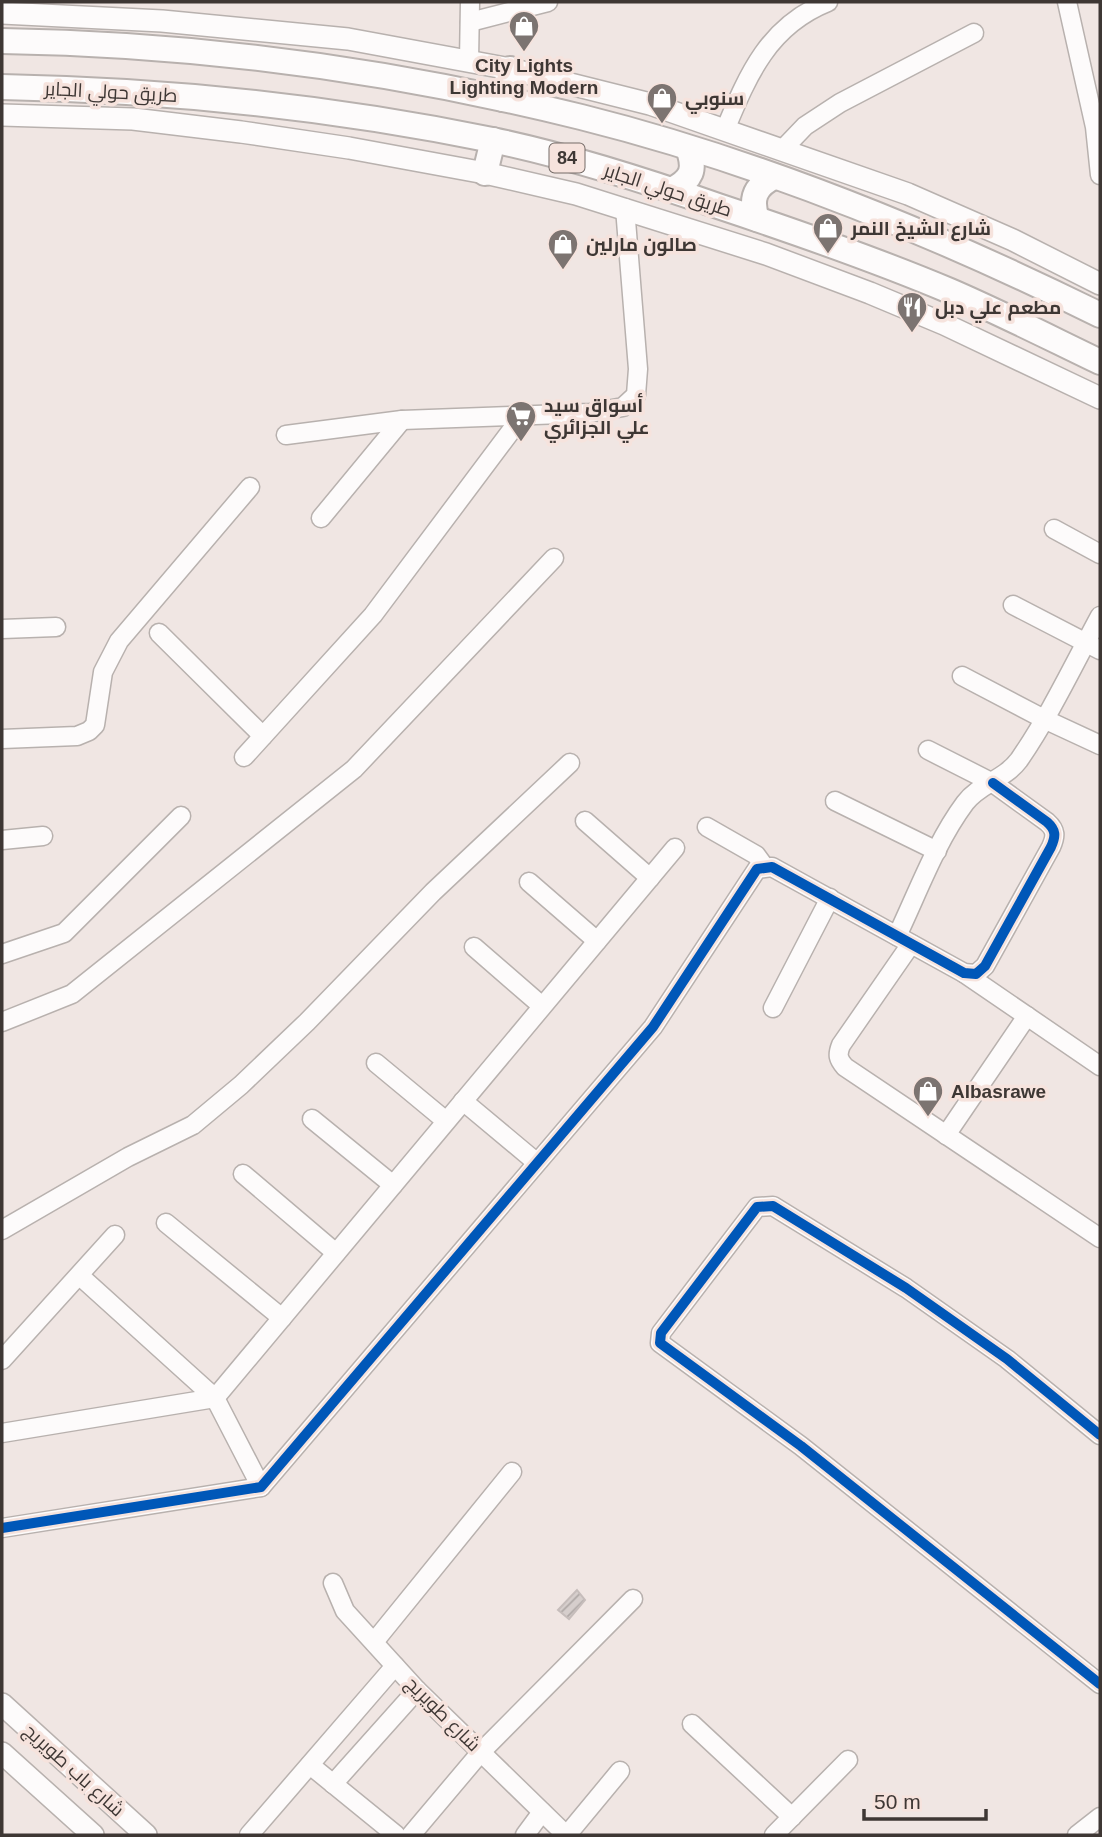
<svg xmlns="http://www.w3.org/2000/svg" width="1102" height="1837" font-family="Helvetica,Cairo,sans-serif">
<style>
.building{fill:url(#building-hatch);stroke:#c6bdbb;stroke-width:2}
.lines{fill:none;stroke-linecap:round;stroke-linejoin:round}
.minor-casing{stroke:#b8b1ae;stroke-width:21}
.major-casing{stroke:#b8b1ae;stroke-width:24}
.highway-casing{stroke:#b8b1ae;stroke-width:28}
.minor{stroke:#fdfbfb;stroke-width:18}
.major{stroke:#fdfbfb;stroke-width:21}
.highway{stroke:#fdfbfb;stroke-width:24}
.cycleway-casing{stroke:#f6e3dd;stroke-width:15}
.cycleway{stroke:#0057b8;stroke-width:10}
.labels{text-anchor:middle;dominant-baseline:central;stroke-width:7;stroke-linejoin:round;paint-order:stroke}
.shield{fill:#f6e3dd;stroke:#756b67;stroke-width:2}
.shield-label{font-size:18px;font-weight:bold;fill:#3e3734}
.poi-label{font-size:19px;font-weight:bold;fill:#3e3734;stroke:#f6e3dd;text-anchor:start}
.street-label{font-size:19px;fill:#3e3734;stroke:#f6e3dd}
</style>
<defs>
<pattern id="building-hatch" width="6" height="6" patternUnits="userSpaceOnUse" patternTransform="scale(1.75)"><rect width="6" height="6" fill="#d6cecc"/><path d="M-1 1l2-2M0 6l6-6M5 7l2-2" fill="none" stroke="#afa8a6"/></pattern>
</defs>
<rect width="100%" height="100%" fill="#f0e6e3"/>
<path class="building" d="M577,1590L585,1600L569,1619L558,1610Z"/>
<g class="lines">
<g class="minor-casing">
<g id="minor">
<path d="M1067,2L1095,127L1100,175"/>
<path d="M470,22L548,2"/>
<path d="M469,61L470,2"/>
<path d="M725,130C748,75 768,26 828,2"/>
<path d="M783,149L805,126L840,103L974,33"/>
<path d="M286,435L402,420L590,413L623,407L636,395L638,369L625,208"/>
<path d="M321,518L402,420"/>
<path d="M1054,529L1100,554"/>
<path d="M1013,605L1100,650"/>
<path d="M2,629L56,627"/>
<path d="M159,633L263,736"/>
<path d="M962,676L1044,719L1100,745"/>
<path d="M2,739L77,736L89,731L95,725L103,672L119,641L250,487"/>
<path d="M244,757L373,615L523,415"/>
<path d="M835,801L937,851"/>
<path d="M585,821L650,878"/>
<path d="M707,827L756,855L764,866"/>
<path d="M2,840L43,836"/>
<path d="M529,882L597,941"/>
<path d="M897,936C918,892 936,842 965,803C979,784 1004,780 1019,760C1050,715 1074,664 1100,616"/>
<path d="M911,944L841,1045C837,1055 838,1059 845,1067L1100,1238"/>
<path d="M474,947L542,1006"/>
<path d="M2,954L64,933L181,816"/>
<path d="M964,973L1100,1066"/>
<path d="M773,1008L830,898"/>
<path d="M2,1022L72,994L354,769L554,558"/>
<path d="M376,1063L446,1121"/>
<path d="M463,1101L536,1162"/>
<path d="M312,1119L393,1185"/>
<path d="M946,1135L1027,1016"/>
<path d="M243,1174L336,1253"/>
<path d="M166,1223L282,1318"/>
<path d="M2,1230L128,1157L193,1125L241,1085L307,1022L433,892L570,763"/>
<path d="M80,1276L215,1398L261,1487"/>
<path d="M2,1360L115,1235"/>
<path d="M2,1433L215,1398L675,848"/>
<path d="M1100,1435L1007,1359L906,1288L773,1206L757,1207L661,1333L660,1343L801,1446L1100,1684"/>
<path d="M2,1528L261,1487L653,1027L757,869L772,867L964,973L976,974L985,966L1051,847C1056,836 1056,830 1047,822L993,783L928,750"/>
<path d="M333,1583L345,1611L417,1690L566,1835"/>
<path d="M374,1642L512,1472"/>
<path d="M692,1724L792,1817"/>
<path d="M310,1765L396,1835"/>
<path d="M333,1784L417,1690"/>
<path d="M249,1835L395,1666"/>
<path d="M411,1835L481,1752L633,1599"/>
<path d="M525,1835L542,1812"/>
<path d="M567,1835L620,1771"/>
<path d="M774,1835L848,1760"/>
<path d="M1077,1835L1100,1817"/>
</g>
</g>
<g class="major-casing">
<g id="major">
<path d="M2,13L162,21L348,39L510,69L650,104L908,194L1013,240L1100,284"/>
<path d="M2,115L133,119L241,132L349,148L485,173L576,194L766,254L870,293L944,324L1100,398"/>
<path d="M2,1704L146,1835"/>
<path d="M2,1753L93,1835"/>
</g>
</g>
<g class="highway-casing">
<g id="highway">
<path d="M2,41C196,44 392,70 581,117C761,162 934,233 1100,315"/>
<path d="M2,87C166,90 331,107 492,140C569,156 644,180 718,206C796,232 874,259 950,291C1001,313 1050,338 1100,362"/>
<path d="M503,99L510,69"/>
<path d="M485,173L493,140"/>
<path d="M672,190C692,179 696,170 688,148"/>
<path d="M757,219C750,199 755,186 774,177"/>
</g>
</g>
<use href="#minor" class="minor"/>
<use href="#major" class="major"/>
<use href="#highway" class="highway"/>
<g class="cycleway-casing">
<g id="cycleway">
<path d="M1100,1435L1007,1359L906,1288L773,1206L757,1207L661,1333L660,1343L801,1446L1100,1684"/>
<path d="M2,1528L261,1487L653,1027L757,869L772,867L964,973L976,974L985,966L1051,847C1056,836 1056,830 1047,822L993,783"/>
</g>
</g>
<use href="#cycleway" class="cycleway"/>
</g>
<defs>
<g id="shop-pin" transform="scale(1.575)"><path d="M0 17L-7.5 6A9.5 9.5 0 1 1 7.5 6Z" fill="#7c7471" stroke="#f6e3dd"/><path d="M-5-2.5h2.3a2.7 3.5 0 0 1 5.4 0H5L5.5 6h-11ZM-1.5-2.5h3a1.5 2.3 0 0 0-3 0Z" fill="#fff"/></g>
<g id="restaurant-pin" transform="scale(1.575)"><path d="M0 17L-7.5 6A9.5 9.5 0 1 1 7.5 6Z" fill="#7c7471" stroke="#f6e3dd"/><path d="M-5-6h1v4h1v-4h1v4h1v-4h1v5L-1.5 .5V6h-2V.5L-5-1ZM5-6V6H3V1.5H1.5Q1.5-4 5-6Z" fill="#fff"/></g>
<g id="supermarket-pin" transform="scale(1.575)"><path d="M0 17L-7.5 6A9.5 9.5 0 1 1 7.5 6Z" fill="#7c7471" stroke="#f6e3dd"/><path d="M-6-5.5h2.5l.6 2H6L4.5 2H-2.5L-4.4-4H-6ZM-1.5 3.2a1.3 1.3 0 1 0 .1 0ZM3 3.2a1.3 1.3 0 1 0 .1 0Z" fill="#fff"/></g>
</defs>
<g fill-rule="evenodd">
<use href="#shop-pin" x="524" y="26"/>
<use href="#shop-pin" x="662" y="98"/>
<use href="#shop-pin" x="828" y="228"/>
<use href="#shop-pin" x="563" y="244"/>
<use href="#restaurant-pin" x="912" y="307"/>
<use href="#supermarket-pin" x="521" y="416"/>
<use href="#shop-pin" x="928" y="1091"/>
</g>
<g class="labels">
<rect class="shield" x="549.5" y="143.5" width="35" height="29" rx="5"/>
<g class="shield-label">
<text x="567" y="158">84</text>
</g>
<g class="poi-label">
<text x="524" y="65" text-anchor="middle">City Lights<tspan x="524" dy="22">Lighting Modern</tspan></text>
<text x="685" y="98">سنوبي</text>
<text x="851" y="228">شارع الشيخ النمر</text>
<text x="586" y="244">صالون مارلين</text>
<text x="935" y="307">مطعم علي دبل</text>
<text x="544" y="405">أسواق سيد<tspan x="544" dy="22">علي الجزائري</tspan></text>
<text x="951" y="1091">Albasrawe</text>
</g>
<g class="street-label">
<text transform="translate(111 92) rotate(3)">طريق حولي الجاير</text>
<text transform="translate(668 190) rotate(18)">طريق حولي الجاير</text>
<text transform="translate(443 1714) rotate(45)">شارع طويريج</text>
<text transform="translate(74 1770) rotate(42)">شارع باب طويريج</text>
</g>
</g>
<rect width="1102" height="1837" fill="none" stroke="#3e3734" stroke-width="7"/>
<path d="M864 1809v10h122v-10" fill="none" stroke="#3e3734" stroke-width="3.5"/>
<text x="874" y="1809" font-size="21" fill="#3e3734" stroke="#f6e3dd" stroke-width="5" paint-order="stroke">50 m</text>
</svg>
